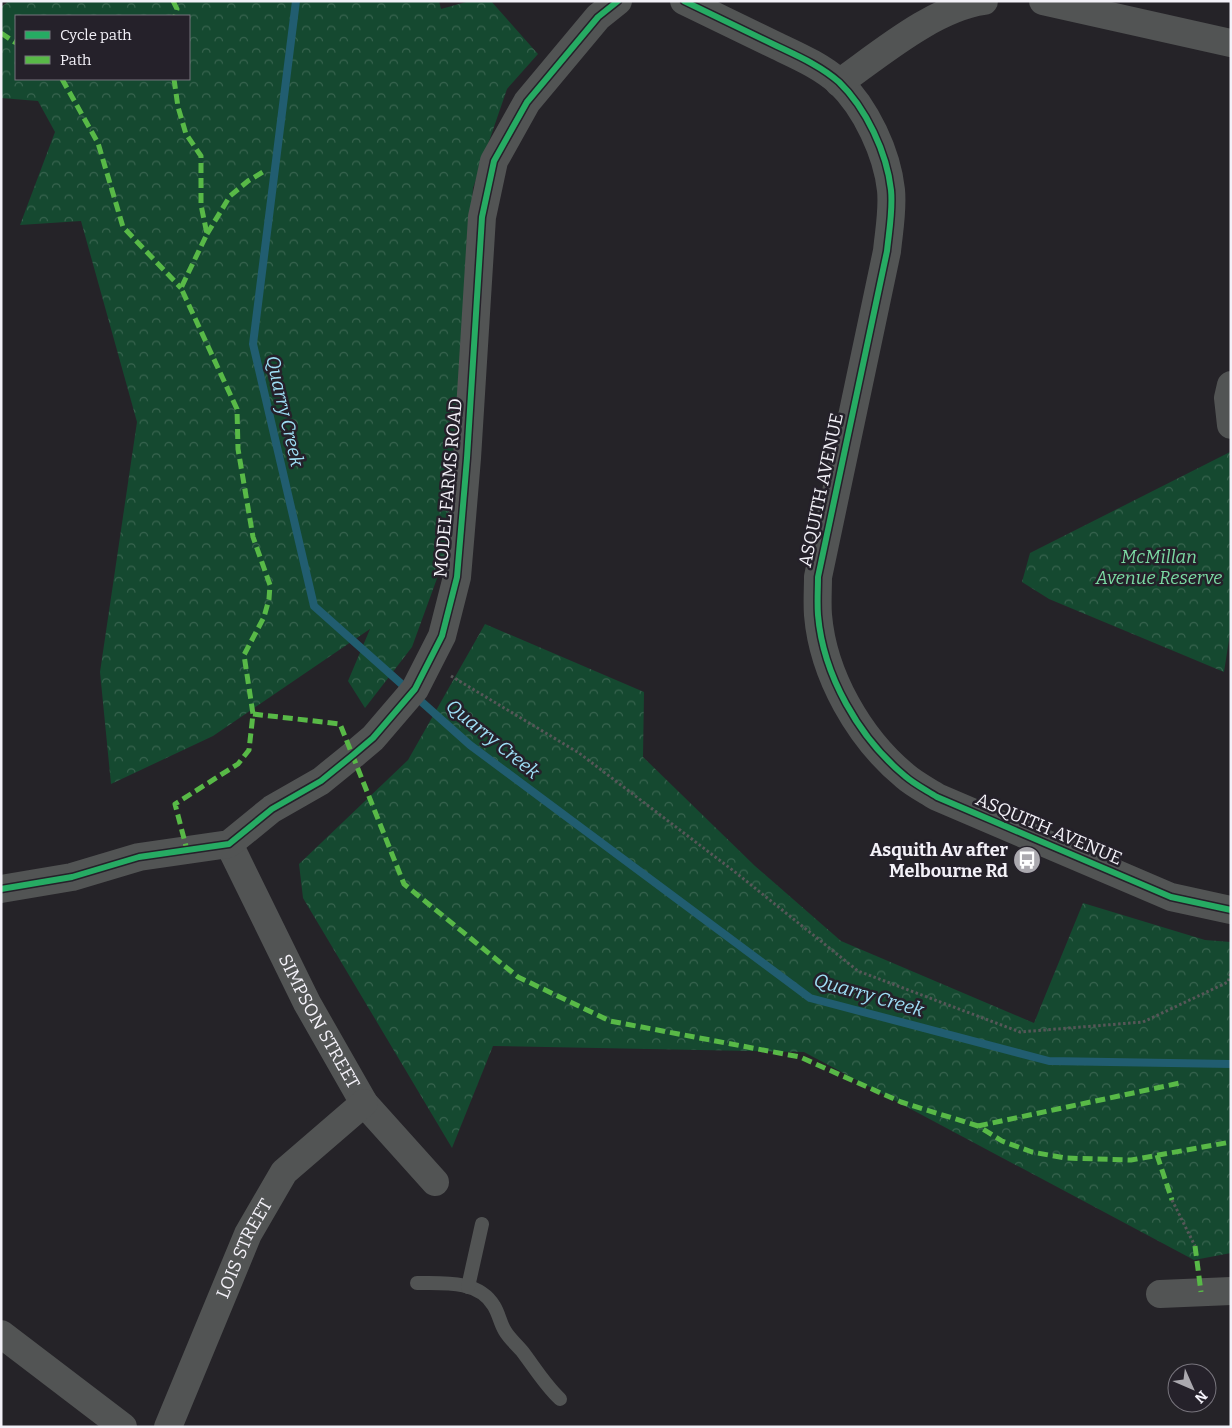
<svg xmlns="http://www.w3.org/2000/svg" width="1232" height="1428" font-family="Bitter,serif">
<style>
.forest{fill:url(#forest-crowns);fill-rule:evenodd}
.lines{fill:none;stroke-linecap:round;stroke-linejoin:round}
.stream{stroke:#215d70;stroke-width:8}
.path{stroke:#565758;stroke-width:3;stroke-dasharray:2.5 2.5;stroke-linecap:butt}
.service{stroke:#525454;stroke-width:14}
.minor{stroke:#525454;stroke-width:28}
.tertiary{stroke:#525454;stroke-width:28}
.quiet{stroke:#58b947;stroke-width:5;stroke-dasharray:10 5;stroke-linecap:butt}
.cycleway-casing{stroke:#25212a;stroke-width:9}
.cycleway{stroke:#26ab63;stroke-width:6}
.labels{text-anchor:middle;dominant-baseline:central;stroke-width:5;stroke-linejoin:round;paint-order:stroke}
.street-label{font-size:18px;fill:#f3f1f8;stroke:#25212a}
.park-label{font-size:18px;font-style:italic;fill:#7bdaa3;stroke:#25212a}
.poi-label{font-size:18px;font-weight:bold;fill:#f3f1f8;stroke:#25212a;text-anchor:end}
.water-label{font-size:19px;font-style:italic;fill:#9edef5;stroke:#25212a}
</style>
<defs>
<pattern id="forest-crowns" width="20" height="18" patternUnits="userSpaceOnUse" patternTransform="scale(1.25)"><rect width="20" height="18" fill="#154930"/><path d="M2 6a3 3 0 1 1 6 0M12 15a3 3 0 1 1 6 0" fill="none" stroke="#38644f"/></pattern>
</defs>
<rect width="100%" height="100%" fill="#252328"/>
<g class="forest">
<path d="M9,1H439L441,9L470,1H491L538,54L507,89L473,188L447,551L412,647L365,708L348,681L370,629L213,736L111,784L100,672L137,422L81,221L20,225L55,132L38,101L1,98V7ZM16,16H189V79H16Z"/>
<path d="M1230,452L1231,627L1224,672L1049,599L1022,582L1030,553Z"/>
<path d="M485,624L644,692L643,757L755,866L841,941L1034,1023L1083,903L1205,940L1231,942V1253L1194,1260L804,1052L493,1046L452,1148L303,898L299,864L408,760Z"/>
</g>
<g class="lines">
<path class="stream" d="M296,1L253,344L314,606L470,745L810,998L1049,1061L1231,1064"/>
<g class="path">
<path d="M451,676L579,753L735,872L858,971L1020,1032L1143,1022L1228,982L1231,972"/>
<path d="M1172,1200L1195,1246"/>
</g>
<g class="service">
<path d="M417,1283C443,1283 479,1280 494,1306C499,1314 500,1323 505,1331C509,1338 516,1344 522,1351C535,1368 545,1385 560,1399"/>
<path d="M468,1287L482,1224"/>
</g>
<g class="minor">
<path d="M684,1C715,16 746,31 777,46C798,56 821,66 839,82C866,108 887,153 891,190C893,210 889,231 887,251L818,577C818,589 817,602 818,615C823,675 859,738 905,776C914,784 926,790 937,797L1171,897L1231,910"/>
<path d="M1043,1L1231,43"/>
<path d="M839,83C880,54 934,8 984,1"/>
<path d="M1231,385L1228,398L1231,425"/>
<path id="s1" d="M229,844L307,1003L364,1103L435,1182"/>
<path d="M1160,1294L1231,1291"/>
<path d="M1,1334L123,1427"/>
<path id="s2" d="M168,1427L248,1234L284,1172L364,1103"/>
</g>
<path class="tertiary" d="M1,889L72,877L139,857L229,844L272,809L321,781L353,755L373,738L415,689L442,636L457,577L467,458L482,217L494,161L527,102L598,17L618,1"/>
<g class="quiet">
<path d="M173,1L177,9L175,16"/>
<path d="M1,33L16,43"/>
<path d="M62,79L98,143L123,227L181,288"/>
<path d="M174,79L178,107L186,134L201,156V205L207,234L181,288L237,409L238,449L253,537L270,585L269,599L264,617L244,655L253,714L249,750L238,764L175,804L187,850"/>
<path d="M207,234L230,196L248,181L266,170"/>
<path d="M253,714L340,724L404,884L518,977L610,1021L800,1057L901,1102L978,1126L1002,1141L1032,1152L1065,1158L1131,1160L1231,1142"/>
<path d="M978,1126L1180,1083"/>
<path d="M1157,1155L1172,1200"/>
<path d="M1195,1246L1201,1292"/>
</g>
<g class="cycleway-casing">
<g id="cycleway">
<path d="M684,1C715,16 746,31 777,46C798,56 821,66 839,82C866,108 887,153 891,190C893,210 889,231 887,251L818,577C818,589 817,602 818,615C823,675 859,738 905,776C914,784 926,790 937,797L1171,897L1231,910"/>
<path d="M1,889L72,877L139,857L229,844L272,809L321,781L353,755L373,738L415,689L442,636L457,577L467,458L482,217L494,161L527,102L598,17L618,1"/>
</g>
</g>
<use href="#cycleway" class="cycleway"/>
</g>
<defs>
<g id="bus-disc" transform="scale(1.4375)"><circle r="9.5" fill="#aba9af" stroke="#25212a"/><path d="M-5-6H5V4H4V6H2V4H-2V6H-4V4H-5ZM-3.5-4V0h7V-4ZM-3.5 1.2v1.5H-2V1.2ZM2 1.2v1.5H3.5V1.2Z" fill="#fff"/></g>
</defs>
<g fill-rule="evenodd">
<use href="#bus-disc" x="1027" y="860"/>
</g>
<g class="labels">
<g class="street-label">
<text transform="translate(448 488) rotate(-85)">MODEL FARMS ROAD</text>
<text transform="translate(821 490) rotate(-78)">ASQUITH AVENUE</text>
<text transform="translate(1049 829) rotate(23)">ASQUITH AVENUE</text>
<text stroke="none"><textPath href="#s1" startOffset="199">SIMPSON STREET</textPath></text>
<text stroke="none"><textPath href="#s2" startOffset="194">LOIS STREET</textPath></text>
</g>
<g class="park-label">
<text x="1159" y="557">McMillan<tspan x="1159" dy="21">Avenue Reserve</tspan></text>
</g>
<g class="poi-label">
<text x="1008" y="850">Asquith Av after<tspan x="1008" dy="21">Melbourne Rd</tspan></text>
</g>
<g class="water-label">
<text transform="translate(285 411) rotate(77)">Quarry Creek</text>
<text transform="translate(493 739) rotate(39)">Quarry Creek</text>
<text transform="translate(869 995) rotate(16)">Quarry Creek</text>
</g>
</g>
<rect width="1232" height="1428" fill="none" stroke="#f3f1f8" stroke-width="5"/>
<rect x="15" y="15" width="175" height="65" fill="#25212a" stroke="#77747c"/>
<rect x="25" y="31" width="25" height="8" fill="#26ab63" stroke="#77747c"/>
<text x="60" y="40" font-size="15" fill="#f3f1f8">Cycle path</text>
<rect x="25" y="56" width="25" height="8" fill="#58b947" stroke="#77747c"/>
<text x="60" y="65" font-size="15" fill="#f3f1f8">Path</text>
<g transform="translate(1192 1388) rotate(135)"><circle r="24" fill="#25212a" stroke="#77747c"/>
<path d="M0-4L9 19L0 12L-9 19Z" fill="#aba9af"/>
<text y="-8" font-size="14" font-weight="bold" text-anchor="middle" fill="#f3f1f8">N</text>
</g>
</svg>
